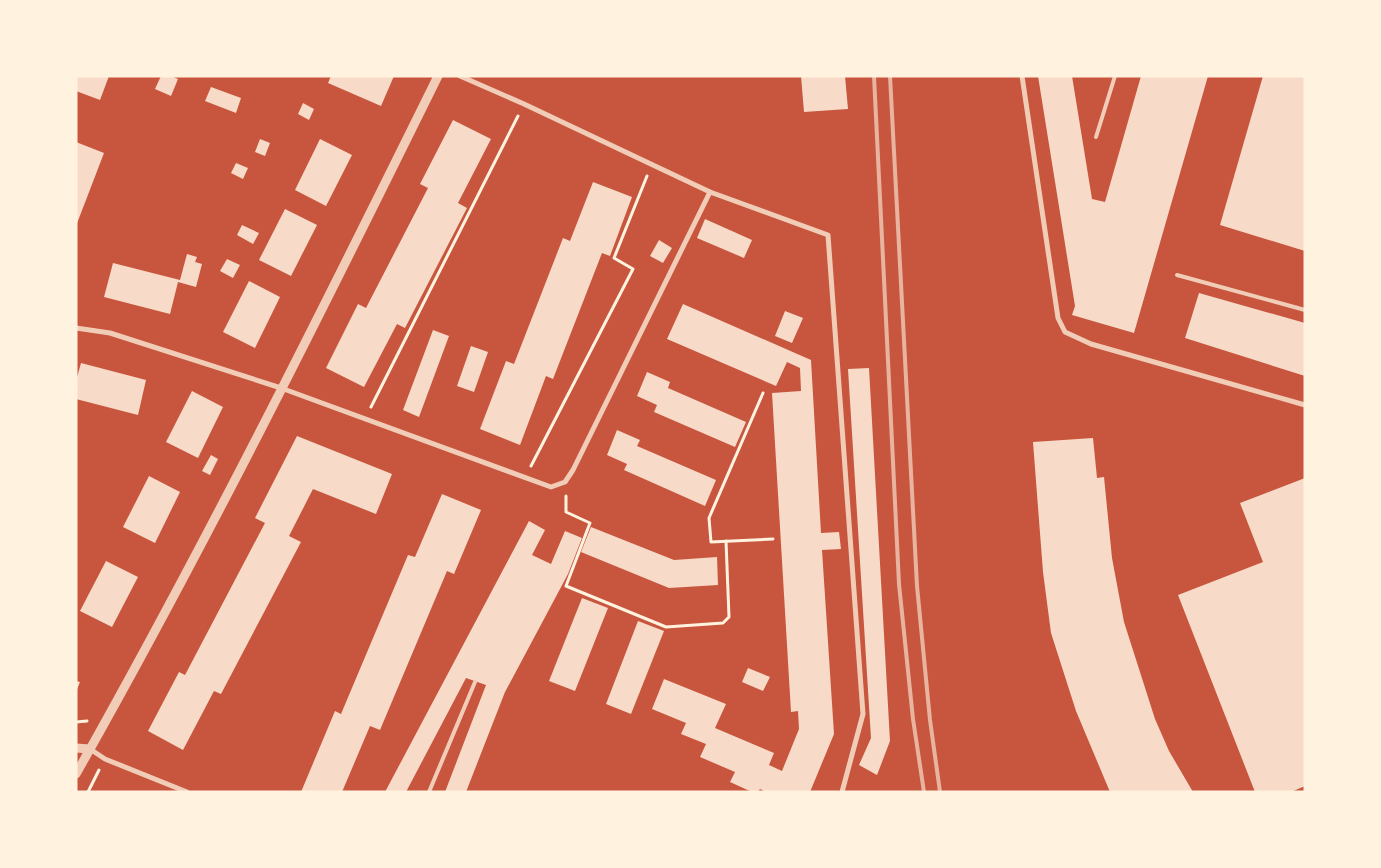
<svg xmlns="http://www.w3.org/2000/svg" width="1381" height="868" font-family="Arial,sans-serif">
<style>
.building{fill:#f7dbc8}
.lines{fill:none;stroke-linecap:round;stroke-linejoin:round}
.path{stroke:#fff3e0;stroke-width:3}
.service{stroke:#f1ccb7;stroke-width:4}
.minor{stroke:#f1ccb7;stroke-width:5}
.tertiary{stroke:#f1ccb7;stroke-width:9}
.rail{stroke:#e9b49f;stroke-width:4}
</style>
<rect width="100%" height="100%" fill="#c8553d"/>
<g class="building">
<path d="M76,76H109L100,100L76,91Z"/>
<path d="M161,76H171L178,79L171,96L155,89Z"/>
<path d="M331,76H394L381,106L328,83Z"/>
<path d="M801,76H845L848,109L804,112Z"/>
<path d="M1038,76H1072L1092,199L1105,202L1141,76H1208L1134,333L1072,315L1075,306Z"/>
<path d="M1263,76H1305V251L1220,225Z"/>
<path d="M211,87L241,98L236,113L205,101Z"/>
<path d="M303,103L314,109L309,120L298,114Z"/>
<path d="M453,120L491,139L458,203L467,208L405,328L397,324L364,387L326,368L358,304L366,308L428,188L420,184Z"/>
<path d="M260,139L270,143L265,156L255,152Z"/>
<path d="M320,139L352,155L326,206L295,190Z"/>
<path d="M76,142L104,153L76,226Z"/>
<path d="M236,163L248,168L243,179L231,173Z"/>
<path d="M593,182L632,197L610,256L602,253L553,379L546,376L520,445L480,429L506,361L514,364L563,238L570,241Z"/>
<path d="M285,209L317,225L291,276L259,260Z"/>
<path d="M705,219L752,240L744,258L697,238Z"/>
<path d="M242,225L259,233L253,244L237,235Z"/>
<path d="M659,240L672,248L663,263L650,256Z"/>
<path d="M187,254L197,257L195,262L202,264L196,287L178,282L170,314L104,297L113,263L180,280Z"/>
<path d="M227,259L240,265L233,278L220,271Z"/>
<path d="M249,281L280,297L255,348L223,332Z"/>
<path d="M1199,293L1305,323V376L1185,338Z"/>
<path d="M683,304L811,360L821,533L839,532L841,549L822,550L834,734L810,792H766L760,789L758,792H752L730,782L735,772L700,757L706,744L681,734L686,723L652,709L664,679L726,704L715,728L774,753L769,765L782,771L799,729L798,711L791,712L772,393L801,391L800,368L787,362L776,386L667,339Z"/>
<path d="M785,311L803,318L792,343L775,336Z"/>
<path d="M433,330L449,336L419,417L403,410Z"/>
<path d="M471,346L488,352L474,392L457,386Z"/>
<path d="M81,363L146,380L138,415L76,399V381Z"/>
<path d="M869,368L890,741L877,775L859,765L871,738L848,369Z"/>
<path d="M647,372L670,382L668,388L746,422L735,447L654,412L657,405L637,396Z"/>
<path d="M192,391L223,407L198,458L166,442Z"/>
<path d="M617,430L640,440L637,446L716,480L705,506L624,470L627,464L607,455Z"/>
<path d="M297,436L392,474L376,514L313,489L289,536L301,542L221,694L214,691L183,750L148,731L179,672L185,675L265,523L255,518Z"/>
<path d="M1093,438L1097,478L1104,477L1112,558L1124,622L1155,719L1169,751L1193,792H1110L1076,711L1051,633L1043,572L1033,442Z"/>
<path d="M211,455L218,459L210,475L202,471Z"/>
<path d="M149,476L180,492L155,543L123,527Z"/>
<path d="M1305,478V786L1291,792H1255L1178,595L1263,562L1240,503Z"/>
<path d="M442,494L481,510L454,574L447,571L380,730L370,726L342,792H301L335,711L341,714L408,555L415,557Z"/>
<path d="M529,521L545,530L532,555L551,564L565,531L582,538L568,574L505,692L466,792H445L486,685L466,678L406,792H385Z"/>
<path d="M591,527L674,560L717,557L718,585L669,588L581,552Z"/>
<path d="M106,561L138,577L112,627L80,611Z"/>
<path d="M582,598L608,608L575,691L549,681Z"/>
<path d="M638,621L664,631L631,714L606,704Z"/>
<path d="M748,668L770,677L763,691L742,682Z"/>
<path d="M76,681L80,682L76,692Z"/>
</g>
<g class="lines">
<g class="path">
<path d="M763,393L709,518L711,542L773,539"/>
<path d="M371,407L518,116"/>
<path d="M531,466L633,269L614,258L647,176"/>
<path d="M566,496V512L590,523L566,586L666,627L723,623L729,617L726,541"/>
<path d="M76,722L87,721"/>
<path d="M88,792L99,770"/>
</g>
<g class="service">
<path d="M1096,137L1115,76"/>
<path d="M1177,275L1305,310"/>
<path d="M429,792L475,682"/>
</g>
<g class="minor">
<path d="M460,76L524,104L710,192L828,235L863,714L842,792"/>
<path d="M1022,76L1058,318L1065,332L1091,344L1305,405"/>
<path d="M76,328L110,333L281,388L551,487L565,482L573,470L710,192"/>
<path d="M90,749L105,759L187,792"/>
</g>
<g class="tertiary">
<path d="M76,748L90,749"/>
<path d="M76,774C205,546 322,311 438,76"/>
</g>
<g class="rail">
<path d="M874,76L899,584L913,719L924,792"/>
<path d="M890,76L917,586L930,720L940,792"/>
</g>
</g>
<rect width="1381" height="868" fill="none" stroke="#fff3e0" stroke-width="155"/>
</svg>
